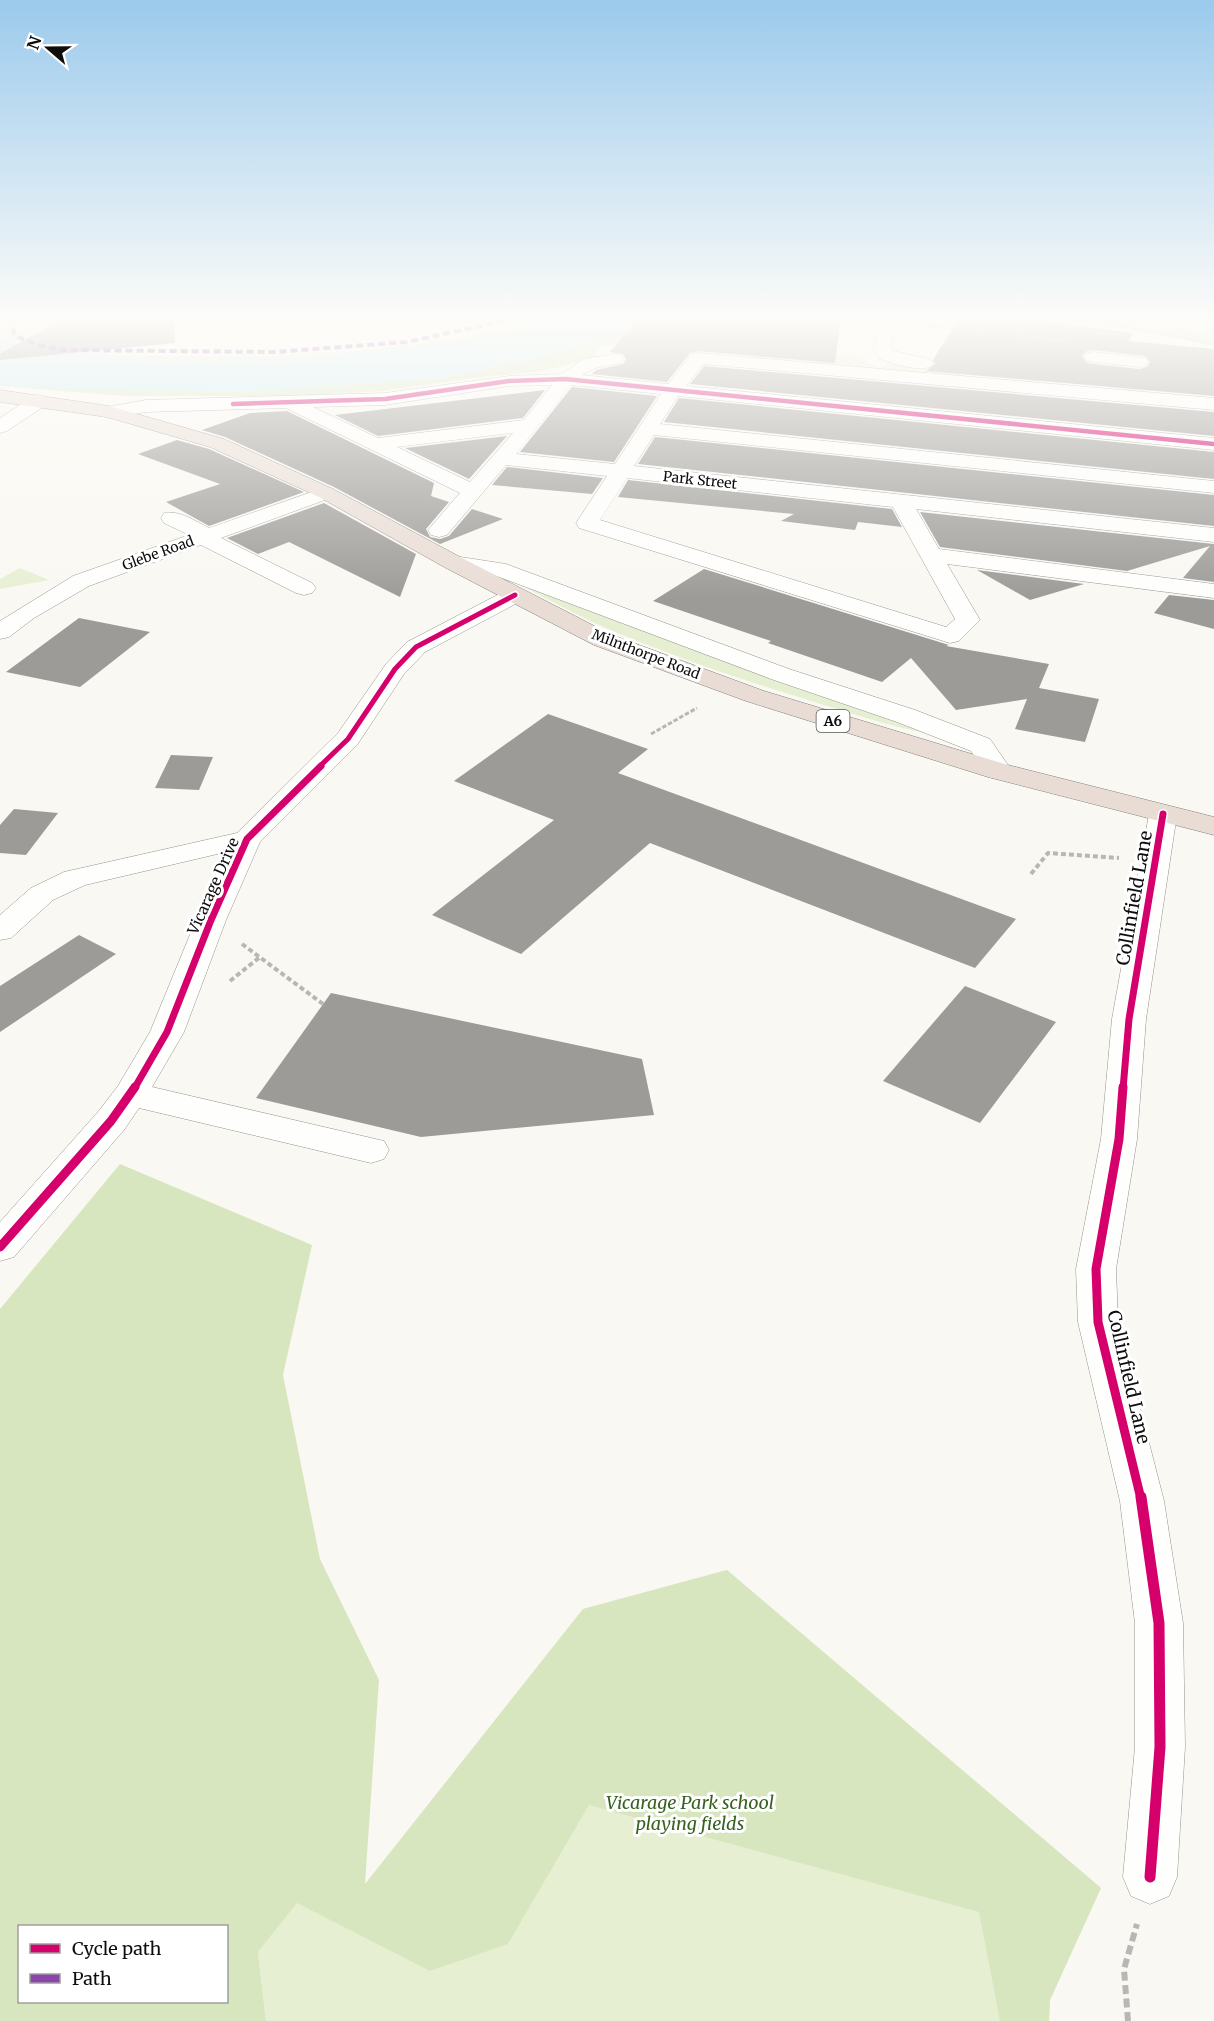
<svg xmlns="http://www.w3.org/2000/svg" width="1214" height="2021" font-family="Merriweather,serif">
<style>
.green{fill:#e7efd3}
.forest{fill:#d8e6c0;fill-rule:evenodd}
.plaza{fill:#eae6dd}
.water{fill:#c9ebf3}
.building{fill:#9d9b98;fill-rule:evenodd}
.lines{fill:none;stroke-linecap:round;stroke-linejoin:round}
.minor-casing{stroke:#949390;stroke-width:1}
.highway-casing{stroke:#81807d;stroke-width:1}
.path-far3{stroke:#b8b7b6;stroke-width:2;stroke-dasharray:4 1.5;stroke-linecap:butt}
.path-far2{stroke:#b8b7b6;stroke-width:3;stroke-dasharray:4.5 2;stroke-linecap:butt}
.path-far1{stroke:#b8b7b6;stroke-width:4;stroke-dasharray:5 3;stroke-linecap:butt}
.path{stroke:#b8b7b6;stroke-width:6;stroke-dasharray:9 4.5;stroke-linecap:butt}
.minor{fill:#fefefd;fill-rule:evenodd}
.highway{fill:#e9dcd5;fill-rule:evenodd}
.quiet{stroke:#8e44ad;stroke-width:4;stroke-dasharray:7 4;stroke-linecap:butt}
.cycleway-far4-casing{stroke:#fff;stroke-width:7}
.cycleway-far3-casing{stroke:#fff;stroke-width:8}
.cycleway-far2-casing{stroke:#fff;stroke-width:10}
.cycleway-far1-casing{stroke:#fff;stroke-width:13}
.cycleway-casing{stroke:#fff;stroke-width:15}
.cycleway-far4{stroke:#d6006c;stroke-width:4.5}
.cycleway-far3{stroke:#d6006c;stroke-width:5}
.cycleway-far2{stroke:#d6006c;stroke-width:7}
.cycleway-far1{stroke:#d6006c;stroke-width:9}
.cycleway{stroke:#d6006c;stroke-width:11}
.labels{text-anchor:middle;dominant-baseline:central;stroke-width:6;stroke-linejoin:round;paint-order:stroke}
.far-street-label{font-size:14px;fill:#0d0d0d;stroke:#fff}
.shield{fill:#fff;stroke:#565656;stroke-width:1.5}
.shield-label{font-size:14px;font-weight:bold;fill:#0d0d0d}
.street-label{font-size:15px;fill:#0d0d0d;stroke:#fff}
.near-street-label{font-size:18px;fill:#0d0d0d;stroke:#fff}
.near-park-label{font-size:18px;font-style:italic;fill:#376220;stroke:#fff}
</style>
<rect width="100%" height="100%" fill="#faf8f2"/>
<g class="green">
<path d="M539,317H557L455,342L302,358L149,360L84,354C232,359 396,361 539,317Z"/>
<path d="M742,317H799L794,352L855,356L878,367L892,363L959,370L958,377L1024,383L1027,375L1039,377L1038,383L1122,392L1124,385L1151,393L1214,400V402L750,359L771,320Z"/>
<path d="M20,568L49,580L0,589V579Z"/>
<path d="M501,574L954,737C908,733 862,716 817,703C749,682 680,659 615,632C575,615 538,594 501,574Z"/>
<path d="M727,1570L1101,1888L1050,2000L1049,2021H266L258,1952L297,1902L365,1885L583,1609Z"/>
</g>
<g class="forest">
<path d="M1037,317H1128L1152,320L1214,335V346L1163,335Z"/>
<path d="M628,329L631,334L619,343L601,347L596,353L598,358L536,372L482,377L383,391L290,396H124L0,386L241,392L441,378L532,359Z"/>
<path d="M120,1164L312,1245L283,1375L320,1559L379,1680L365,1884L583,1609L727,1570L1101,1888L1050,2000L1049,2021H1000L979,1912L589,1805L508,1944L430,1971L297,1903L258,1952L266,2021H0V1309ZM20,1926H226V2002H20Z"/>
</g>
<path class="plaza" d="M8,317H65L40,330L42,345L29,348L0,340V333L4,331Z"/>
<g class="water">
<path d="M557,317H675L532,359L441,378L241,392L0,386V340L29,348L149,360L302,358L455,342Z"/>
<path d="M1163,317H1214V332Z"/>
</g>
<g class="building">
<path d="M65,317H174L175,343L0,360V354Z"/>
<path d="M640,317H841L835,363L698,351L690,353L667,382L592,374L596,370L623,364L626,359L623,354L610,352Z"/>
<path d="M960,317H1010L1133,333L1129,341L1214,349V396L926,371L935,364L933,360ZM1093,350L1145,356L1150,362L1147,367L1139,369L1087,363L1082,356L1087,351Z"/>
<path d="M704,366L1214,412V436L690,384Z"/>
<path d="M572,387L657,396L614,462L520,452Z"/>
<path d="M545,390L523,418L378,436L335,415Z"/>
<path d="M679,398L1214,452V479L664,422Z"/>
<path d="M287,411L434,483L431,496L449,502L426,529L430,537L440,539L449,536L472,509L503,519L440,544L334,487L225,437L202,430L250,413Z"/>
<path d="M507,436L469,479L405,448Z"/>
<path d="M655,437L1214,495V526L638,464Z"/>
<path d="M177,440L209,449L304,492L209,526L166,502L220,484L138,454Z"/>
<path d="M507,467L603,478L592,494L492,485Z"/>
<path d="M628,480L892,509L902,527L858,522L855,530L781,521L794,514L618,497Z"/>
<path d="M324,503L416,554L400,597L289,542L258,554L227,538Z"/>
<path d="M920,512L1214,544V582L1183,578L1210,546L1127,571L940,547Z"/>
<path d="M704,569L949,645L946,646L1049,664L1039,688L1099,699L1085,742L1015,729L1027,699L956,710L911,658L882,682L768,643L771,641L653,601Z"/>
<path d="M977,570L1084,584L1030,600Z"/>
<path d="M1169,595L1214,600V629L1154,613Z"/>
<path d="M79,618L150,632L80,687L6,672Z"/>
<path d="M548,714L648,749L618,773L1016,919L975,968L650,843L521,954L432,915L554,820L454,781Z"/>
<path d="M171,755L213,757L199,790L155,788Z"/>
<path d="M14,809L58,813L26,855L0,853V825Z"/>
<path d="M79,935L116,954L0,1032V986Z"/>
<path d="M965,986L1056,1022L980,1123L883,1081Z"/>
<path d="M331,993L642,1059L654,1115L421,1137L256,1098Z"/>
</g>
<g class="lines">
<g class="minor-casing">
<g id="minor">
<path d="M884,331L890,332L893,336L891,348L893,351L930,359L933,363L930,367C914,371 895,364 880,359L873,348L878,332Z"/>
<path d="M1093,352L1139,357L1145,358L1148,362L1145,366L1139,367L1087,361L1084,357L1087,353Z"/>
<path d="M698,353L1214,398V410L703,364L686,386L1214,438V450L678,396L660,424L1214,481V493L654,435L634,466L1214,528V542L916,509L939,549L1214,584V598L947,564L980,620L959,641L950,643L579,528L576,523L607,476L506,465L447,535L439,537L431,535L428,530L460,493L286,408L146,412L109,418L102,416L100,412L102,408L146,400L385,393L509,376L561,374L584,359L615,354L621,355L624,359L621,363L595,368L582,375L668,384L692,354ZM552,385L524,420L378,438L313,407L385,405L509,386ZM571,385L661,394L615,464L516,454ZM513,433L470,482L397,447ZM627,478L893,507L955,619L946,627L600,520Z"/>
<path d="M39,395L46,397L48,401L46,405L7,431L0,433V418L32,397Z"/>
<path d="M326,487L333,489L336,493L333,497L221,538L312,583L316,588L312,593L304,595L296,593L201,545L89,586L34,618L9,637L0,639V621L73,576L189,535L164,523L161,518L164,513C180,510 195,521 209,528Z"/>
<path d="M454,556L506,564L789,669L915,710L990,739L1012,771L1008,777L998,779L988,777L971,751L897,722L771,679L494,575L446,568L443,563L446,558Z"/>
<path d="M515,588L523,590L527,595L523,600L425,652L404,674L357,745L260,842L226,920L184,1032L152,1087L384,1141L389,1150L384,1159L371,1163L139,1108L124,1130L14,1257L0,1261V1222L98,1112L118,1086L150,1032L196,920L226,852L85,885L53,900L11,938L0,940V915L31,888L64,872L237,833L338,733L386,664L407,642L507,590Z"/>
<path d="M1163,805L1173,808L1177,814L1146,1019L1137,1139L1116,1269L1118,1322L1164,1501L1183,1623L1185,1747L1177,1877L1169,1896L1150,1904L1131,1896L1123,1877L1135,1747V1623L1120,1501L1078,1322L1076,1269L1101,1139L1112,1019L1149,814L1153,808Z"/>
</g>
</g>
<g class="highway-casing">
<path id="highway" d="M0,390L109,406L224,439L333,489L462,558L612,635L764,691L1008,765L1214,817V835L988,777L746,701L594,645L446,568L319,497L210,447L107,417L0,402Z"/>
</g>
<g class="path-far3">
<path d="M1074,317L1214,344"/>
<path d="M911,324L1068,341"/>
<path d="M0,328H13"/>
<path d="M628,334L694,317"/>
<path d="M1016,334L1020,317"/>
</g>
<path class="path-far2" d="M651,734L697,708"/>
<g class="path-far1">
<path d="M1031,874L1048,853L1119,858"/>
<path d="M242,944L323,1004"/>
<path d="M230,981L260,957"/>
</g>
<path class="path" d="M1128,2021L1124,1969L1137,1924"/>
<use href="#minor" class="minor"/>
<use href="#highway" class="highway"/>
<path class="quiet" d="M13,328L15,336L39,345L63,350L275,352L406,342L524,317"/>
<g class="cycleway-far4-casing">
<path id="cycleway-far4" d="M233,404L385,399L509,381L565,379L1214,444"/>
</g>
<g class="cycleway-far3-casing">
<path id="cycleway-far3" d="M319,767L348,739L395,669L416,647L515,595"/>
</g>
<g class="cycleway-far2-casing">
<g id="cycleway-far2">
<path d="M134,1089L167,1032L211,920L247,839L321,766"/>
<path d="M1123,1089L1129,1019L1163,814"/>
</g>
</g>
<g class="cycleway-far1-casing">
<g id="cycleway-far1">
<path d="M1123,1087L1119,1139L1096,1269L1098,1322L1141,1499"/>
<path d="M0,1247L111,1121L135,1087"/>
</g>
</g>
<g class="cycleway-casing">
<path id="cycleway" d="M1141,1497L1159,1623L1160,1747L1150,1877"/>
</g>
<use href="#cycleway-far4" class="cycleway-far4"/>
<use href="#cycleway-far3" class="cycleway-far3"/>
<use href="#cycleway-far2" class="cycleway-far2"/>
<use href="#cycleway-far1" class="cycleway-far1"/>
<use href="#cycleway" class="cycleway"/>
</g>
<linearGradient id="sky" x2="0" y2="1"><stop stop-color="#9bcaec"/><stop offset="0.53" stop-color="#fdfcf9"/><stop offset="1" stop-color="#fdfcf9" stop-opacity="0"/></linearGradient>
<rect width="1214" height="600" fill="url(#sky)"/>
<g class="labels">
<g class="far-street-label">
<text transform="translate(700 480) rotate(6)">Park Street</text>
<text transform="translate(158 553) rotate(-20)">Glebe Road</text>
<text transform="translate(646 654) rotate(21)">Milnthorpe Road</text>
</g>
<rect class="shield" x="816.5" y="710" width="33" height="22" rx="4.5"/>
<g class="shield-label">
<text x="833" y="721">A6</text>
</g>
<g class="street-label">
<text transform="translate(213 886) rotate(-66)">Vicarage Drive</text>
</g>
<g class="near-street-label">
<text transform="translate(1134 898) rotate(-80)">Collinfield Lane</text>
<text transform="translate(1129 1377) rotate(77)">Collinfield Lane</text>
</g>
<g class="near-park-label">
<text x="690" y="1802">Vicarage Park school<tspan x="690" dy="21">playing fields</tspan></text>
</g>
</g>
<rect x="18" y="1925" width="210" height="78" fill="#ffffff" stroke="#9e9e9e" stroke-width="1.5"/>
<rect x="30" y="1944" width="30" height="9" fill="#d6006c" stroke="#9e9e9e" stroke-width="1.5"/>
<text x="72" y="1955" font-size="18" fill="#0d0d0d">Cycle path</text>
<rect x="30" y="1974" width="30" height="9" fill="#8e44ad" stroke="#9e9e9e" stroke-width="1.5"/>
<text x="72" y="1985" font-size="18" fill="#0d0d0d">Path</text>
<g transform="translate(48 48) rotate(290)" stroke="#ffffff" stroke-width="4.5" paint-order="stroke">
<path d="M0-4.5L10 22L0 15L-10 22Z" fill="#0d0d0d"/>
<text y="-9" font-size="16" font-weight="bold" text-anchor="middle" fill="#0d0d0d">N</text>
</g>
</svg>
